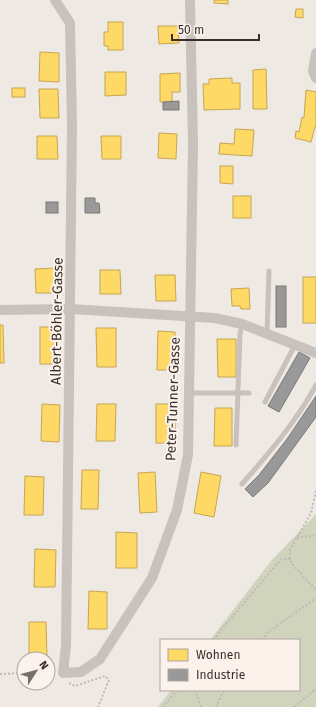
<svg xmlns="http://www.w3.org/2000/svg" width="316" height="707" font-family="'Fira Sans',sans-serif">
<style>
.green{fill:#d0d4bc}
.homes{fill:#ffd966;stroke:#c4a654}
.industry{fill:#999;stroke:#7c7977}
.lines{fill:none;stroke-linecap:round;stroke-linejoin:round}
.path{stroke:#c1b9b4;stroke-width:2;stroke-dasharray:2 2;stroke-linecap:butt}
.lane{stroke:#c8c1bc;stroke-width:5}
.street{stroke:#c8c1bc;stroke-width:10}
.labels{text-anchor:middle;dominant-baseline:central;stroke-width:4;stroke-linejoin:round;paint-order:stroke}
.street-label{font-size:14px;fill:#392e29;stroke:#fbf3eb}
</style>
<rect width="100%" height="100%" fill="#eee9e3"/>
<path class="green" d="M316,514V707H158L171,690H299V640H210L271,561Z"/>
<g class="homes">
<path d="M214,0H228V4L214,3Z"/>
<path d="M296,9H303V18L295,17Z"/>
<path d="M108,22H123V50H108V46H104V32H108Z"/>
<path d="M158,26H178L179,43L159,44Z"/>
<path d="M40,52L59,53V82L39,81Z"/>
<path d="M266,69L267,109H253V70Z"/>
<path d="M105,72H126V95L105,96Z"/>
<path d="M180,73V92H172V102H160V74Z"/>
<path d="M232,78V83H240V109L204,110L203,84H209V79Z"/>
<rect x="12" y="88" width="13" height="9"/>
<path d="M39,89H58L59,118H40Z"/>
<path d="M306,90L316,92V127H315L311,142L295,138L296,131L299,132L302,117L304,118Z"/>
<path d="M235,129L254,130L252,156L219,154L220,143L234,144Z"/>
<path d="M159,133L177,134L176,159L158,158Z"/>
<path d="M37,136H57L58,159H37Z"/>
<path d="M101,136H121V159H102Z"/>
<path d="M220,166H233V184L220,183Z"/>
<rect x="233" y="196" width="18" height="22"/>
<path d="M55,268L56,293H36L35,269Z"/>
<path d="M100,270H120L121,294H100Z"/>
<path d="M155,275H175L176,301H156Z"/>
<rect x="303" y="277" width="13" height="46"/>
<path d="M249,288L250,309H241L240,306H232L231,289Z"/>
<path d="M0,325H3L4,363H0Z"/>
<rect x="40" y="327" width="16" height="37"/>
<path d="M96,328H116V367H97Z"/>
<path d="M158,331L175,332V370H157Z"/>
<path d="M217,339H236V377H218Z"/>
<path d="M42,404L60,405L59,442L41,441Z"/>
<path d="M97,404H116L115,441H96Z"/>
<rect x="156" y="404" width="19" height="39"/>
<path d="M215,408H232V446H214Z"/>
<path d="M82,470H99L98,509H81Z"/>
<path d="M155,472L157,512L140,513L138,473Z"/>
<path d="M201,472L221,476L214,517L194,513Z"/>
<path d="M25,476L44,477L43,515H24Z"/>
<path d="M116,532L137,533V568H116Z"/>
<path d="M35,549L56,550L55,587H34Z"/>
<path d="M89,591L107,592V629H88Z"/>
<path d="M29,622H46L47,658L29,659Z"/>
</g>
<g class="industry">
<path d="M179,101V110H163V102Z"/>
<path d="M85,198H95V203H99L100,213H85Z"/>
<rect x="46" y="202" width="12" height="11"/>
<rect x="276" y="286" width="10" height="41"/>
<path d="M299,352L310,358L279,412L268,406Z"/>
<path d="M316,396V417L268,483L253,497L245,489L259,475L287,439Z"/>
</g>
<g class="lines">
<g class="path">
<path d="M316,491L311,513L290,550V559L292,564L316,590"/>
<path d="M297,538L316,535"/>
<path d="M214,640L222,629L276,565L282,559H290"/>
<path d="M262,640L268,632L316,598"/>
<path d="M0,674L24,673"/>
<path d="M69,683L75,686L105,676L109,680L98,707"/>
<path d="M195,690L201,707"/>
<path d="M163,707L177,690"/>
<path d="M216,707L224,690"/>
<path d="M294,707L316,689"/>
</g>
<g class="lane">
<path d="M267,334L269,271"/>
<path d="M189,393H249"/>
<path d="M265,402L295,345"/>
<path d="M236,445L240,334L242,324"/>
<path d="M242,484C269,453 296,422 316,385"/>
</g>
<g class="street">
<path d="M55,0L70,23L72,126L66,646L63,673L81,672L100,659L152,578L177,510L188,455L193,144L190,0"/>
<path d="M316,53L313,71L316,78"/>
<path d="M0,310L71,309L215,318L242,324L316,353"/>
</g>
</g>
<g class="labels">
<g class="street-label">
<text transform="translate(57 321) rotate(-89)">Albert-Böhler-Gasse</text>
<text transform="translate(173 399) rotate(-88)">Peter-Tunner-Gasse</text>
</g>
</g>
<rect x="160" y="639" width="140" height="52" fill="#fbf3eb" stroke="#ada49d"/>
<rect x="168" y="649" width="20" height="12" fill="#ffd966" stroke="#ada49d"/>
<text x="196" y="659" font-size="12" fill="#392e29">Wohnen</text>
<rect x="168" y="669" width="20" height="12" fill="#999999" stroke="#ada49d"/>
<text x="196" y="679" font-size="12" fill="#392e29">Industrie</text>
<g transform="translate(36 671) rotate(54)"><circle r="19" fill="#fbf3eb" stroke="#ada49d"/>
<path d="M0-3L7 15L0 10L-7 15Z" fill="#786f6a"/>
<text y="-6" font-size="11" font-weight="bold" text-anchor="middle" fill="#392e29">N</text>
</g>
<path d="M172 34v6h87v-6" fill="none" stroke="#392e29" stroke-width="2"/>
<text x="178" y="34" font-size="12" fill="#392e29" stroke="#fbf3eb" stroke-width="3" paint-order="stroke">50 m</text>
</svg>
